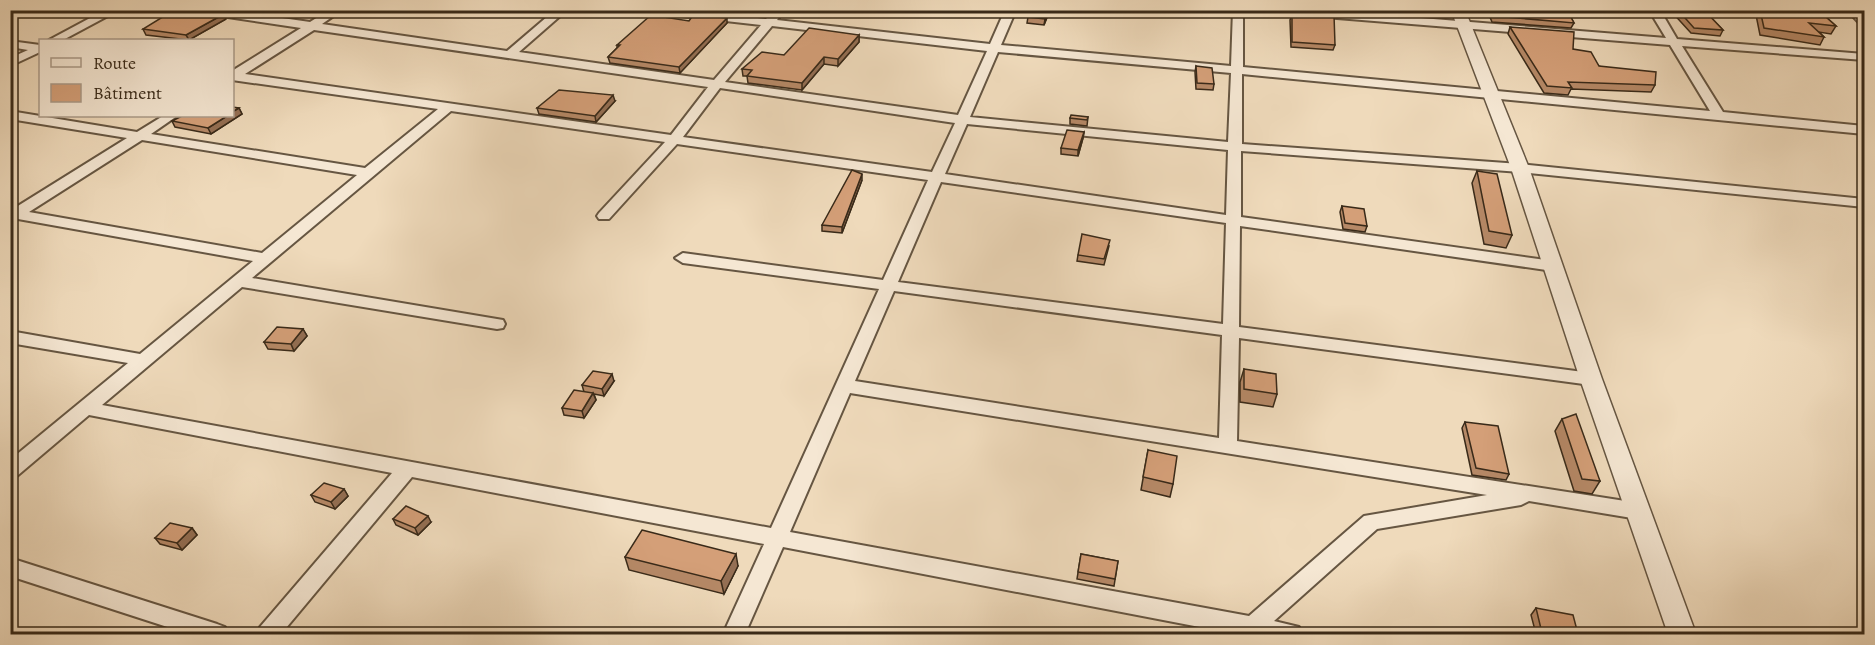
<svg xmlns="http://www.w3.org/2000/svg" width="1875" height="645" font-family="Alegreya,serif">
<style>
.lines{fill:none;stroke-linecap:round;stroke-linejoin:round}
.minor-casing{stroke:#665642;stroke-width:4}
.tertiary-casing{stroke:#665642;stroke-width:3}
.minor{fill:#f5e7d3;fill-rule:evenodd}
.tertiary{fill:#f5e7d3;fill-rule:evenodd}
.wall{fill:#b68967;stroke:#392a19;stroke-width:1.5}
.shaded-wall{fill:#946f54;stroke:#392a19;stroke-width:1.5}
.building{fill:#d49f78;stroke:#392a19;stroke-width:1.5}
</style>
<rect width="100%" height="100%" fill="#efdabb"/>
<filter id="stains"><feTurbulence type="fractalNoise" baseFrequency=".00333" numOctaves="4"/><feColorMatrix values="0 0 0 0 .2 0 0 0 0 .09 0 0 0 0 .02 0 0 0 .5 -.17"/></filter>
<radialGradient id="worn" r=".72"><stop offset=".6" stop-color="#630" stop-opacity="0"/><stop offset="1" stop-color="#630" stop-opacity=".3"/></radialGradient>
<g class="lines">
<g class="minor-casing">
<g id="minor">
<path d="M105,10H119L63,40H49Z"/>
<path d="M196,10H227L310,22L329,10H342L322,24L507,51L555,10H567L519,52L714,80L761,25L655,13L650,10H688L766,19L774,10H785L777,20L990,44L1005,10H1016L1001,45L1231,66L1233,10H1243V67L1710,111L1670,45L1275,13L1270,10H1322L1666,38L1649,10H1660L1677,39L1864,54V60L1682,46L1723,112L1864,126V134L1242,74V144L1520,164L1864,199V207L1520,172L1241,151V217L1553,261L1561,266L1553,271L1240,226L1239,327L1591,373L1597,375L1600,379L1597,383L1591,385L1239,338L1237,441L1638,503L1645,505L1648,511L1645,517L1638,519L1529,501L1521,505L1377,529L1274,621L1299,627L1302,634H1236L783,547L745,634H723L764,544L412,477L281,634H257L260,627L392,473L89,415L17,476L10,478V460L128,363L10,343V331L140,354L253,261L18,219L10,221V209H13L127,138L10,119V111L137,132L163,116H177L151,134L365,168L438,109L232,80V71L301,28L201,13ZM772,26L987,51L958,115L725,82ZM314,30L708,87L671,135L245,74ZM998,52L1231,73L1228,142L970,117ZM720,88L955,123L932,172L683,137ZM451,111L665,142L599,213L597,216L599,219H609L677,144L928,180L883,280L683,253L675,258L683,263L879,289L771,528L102,405L242,287L497,329L503,328L505,324L503,320L497,319L252,278ZM967,124L1228,150L1226,215L945,174ZM142,140L357,175L262,253L29,212ZM941,182L1226,223L1223,324L898,282ZM894,291L1222,335L1219,438L855,381ZM850,393L1487,495L1364,516L1249,616L790,532Z"/>
<path d="M1847,10H1859L1864,16V25L1860,24Z"/>
<path d="M10,41L40,45V52L10,66V58L28,50L10,47Z"/>
<path d="M10,558L217,624L225,627L228,634H189L10,576Z"/>
</g>
</g>
<g class="tertiary-casing">
<path id="tertiary" d="M1451,10H1465L1529,168L1602,379L1696,634H1668L1580,379L1511,168Z"/>
</g>
<use href="#minor" class="minor"/>
<use href="#tertiary" class="tertiary"/>
</g>
<g class="wall">
<path d="M712,10H766L761,16Z"/>
<path d="M1030,10H1050L1044,25L1027,23L1028,17Z"/>
<path d="M1487,10H1567L1574,23L1571,28L1492,22Z"/>
<path d="M1670,10H1704L1723,30L1720,36L1691,33Z"/>
<path d="M1755,10H1818L1836,26L1831,34L1819,32L1824,37L1820,45L1760,35Z"/>
<path d="M1309,13L1335,45L1333,50L1291,47L1290,20L1292,14L1308,16Z"/>
<path d="M226,19L189,40L146,35L143,29Z"/>
<path d="M689,21L727,23L680,73L610,63L608,57L617,48V45Z"/>
<path d="M1510,27L1573,49L1599,66L1655,85L1651,92L1571,89L1568,95L1544,93L1508,34Z"/>
<path d="M859,35V42L838,66L824,64L802,90L748,83L747,76H743L742,69L784,55Z"/>
<path d="M1864,61V76L1859,70Z"/>
<path d="M1196,66L1214,84L1213,90L1196,89L1195,72Z"/>
<path d="M615,101L596,122L539,114L537,108Z"/>
<path d="M239,108L242,114L211,134L175,127L172,121Z"/>
<path d="M1088,117L1087,126L1070,124V118Z"/>
<path d="M1084,132L1083,138L1078,156L1061,154V148Z"/>
<path d="M1477,171L1512,235L1506,248L1484,244L1472,183Z"/>
<path d="M862,180L842,233L822,231V225Z"/>
<path d="M1342,206L1367,226L1365,232L1343,229L1340,212Z"/>
<path d="M1109,246L1104,265L1077,261L1078,255Z"/>
<path d="M303,329L307,336L294,351L268,349L264,342Z"/>
<path d="M1244,369L1277,394L1273,407L1240,402V382Z"/>
<path d="M614,381L604,396L594,394L596,400L584,418L564,415L562,408L584,392L582,385Z"/>
<path d="M1562,419L1600,481L1592,494L1574,491L1555,431Z"/>
<path d="M1465,422L1509,474L1506,480L1472,475L1462,428Z"/>
<path d="M1148,450L1173,484L1170,497L1141,490Z"/>
<path d="M344,489L348,496L335,509L315,502L311,495Z"/>
<path d="M393,519L431,522L418,535L396,525Z"/>
<path d="M192,528L197,535L182,550L160,544L155,538Z"/>
<path d="M1081,554L1118,561L1114,586L1077,579Z"/>
<path d="M625,557L738,566L724,594L629,570Z"/>
<path d="M1536,608L1578,634H1536L1531,615Z"/>
</g>
<g class="shaded-wall">
<path d="M761,10H766L761,16Z"/>
<path d="M1048,10H1050L1044,25L1045,19Z"/>
<path d="M224,14L226,19L189,40L186,35Z"/>
<path d="M727,18V23L680,73L679,67Z"/>
<path d="M859,35V42L838,66V59Z"/>
<path d="M824,57V64L802,90V83Z"/>
<path d="M613,95L615,101L596,122L595,116Z"/>
<path d="M239,108L242,114L211,134L208,128L227,116H232V112Z"/>
<path d="M1084,132L1083,138L1078,156V150Z"/>
<path d="M862,174V180L842,233V227Z"/>
<path d="M303,329L307,336L294,351L291,344Z"/>
<path d="M612,374L614,381L604,396L602,389Z"/>
<path d="M593,393L596,400L584,418L582,411Z"/>
<path d="M344,489L348,496L335,509L331,502Z"/>
<path d="M428,516L431,522L418,535L415,528Z"/>
<path d="M192,528L197,535L182,550L177,543Z"/>
<path d="M736,554L738,566L724,594L721,581Z"/>
</g>
<g class="building">
<path d="M174,10H202L224,14L186,35L143,29Z"/>
<path d="M1030,10H1048L1045,19L1028,17Z"/>
<path d="M1492,10H1567L1574,23L1494,16Z"/>
<path d="M1678,10H1704L1723,30L1694,28Z"/>
<path d="M1760,10H1818L1836,26L1809,23L1824,37L1764,28Z"/>
<path d="M1309,13L1334,15L1335,45L1292,42V14L1309,16Z"/>
<path d="M694,14L727,18L679,67L608,57L620,45H617L651,15L689,21Z"/>
<path d="M1510,27L1574,32L1573,49L1591,52L1599,66L1656,72L1655,85L1568,82L1572,88L1547,86Z"/>
<path d="M809,28L859,35L838,59L824,57L802,83L747,76L752,70L742,69L762,52L784,55Z"/>
<path d="M1196,66L1212,68L1214,84L1197,83Z"/>
<path d="M559,90L613,95L595,116L537,108Z"/>
<path d="M232,107L239,108L232,112Z"/>
<path d="M1071,115L1088,117L1087,120L1070,118Z"/>
<path d="M182,116H227L208,128L172,121Z"/>
<path d="M1067,130L1084,132L1078,150L1061,148Z"/>
<path d="M852,170L862,174L842,227L822,225Z"/>
<path d="M1477,171L1497,174L1512,235L1489,231Z"/>
<path d="M1342,206L1364,209L1367,226L1345,223Z"/>
<path d="M1082,234L1110,240L1104,259L1078,255Z"/>
<path d="M277,327L303,329L291,344L264,342Z"/>
<path d="M1244,369L1276,374L1277,394L1244,389Z"/>
<path d="M593,371L612,374L602,389L582,385Z"/>
<path d="M574,390L593,393L582,411L562,408Z"/>
<path d="M1576,414L1600,481L1582,479L1562,419Z"/>
<path d="M1465,422L1498,426L1509,474L1476,468Z"/>
<path d="M1148,450L1177,456L1173,484L1143,477Z"/>
<path d="M324,483L344,489L331,502L311,495Z"/>
<path d="M406,506L428,516L415,528L393,519Z"/>
<path d="M170,523L192,528L177,543L155,538Z"/>
<path d="M642,530L736,554L721,581L625,557Z"/>
<path d="M1081,554L1118,561L1115,579L1078,572Z"/>
<path d="M1536,608L1573,615L1578,634H1550L1542,633Z"/>
</g>
<rect width="1875" height="645" fill="none" stroke="#efdabb" stroke-width="36"/>
<rect x="12" y="12" width="1851" height="621" fill="none" stroke="#392a19" stroke-width="3"/>
<rect x="18" y="18" width="1839" height="609" fill="none" stroke="#392a19" stroke-width="1.5"/>
<rect x="39" y="39" width="195" height="78" fill="#f5e7d3" stroke="#aa9b89" stroke-width="1.5"/>
<rect x="51" y="58" width="30" height="9" fill="#f5e7d3" stroke="#aa9b89" stroke-width="1.5"/>
<text x="93" y="69" font-size="18" fill="#392a19">Route</text>
<rect x="51" y="84" width="30" height="18" fill="#d49f78" stroke="#aa9b89" stroke-width="1.5"/>
<text x="93" y="99" font-size="18" fill="#392a19">Bâtiment</text>
<rect width="100%" height="100%" filter="url(#stains)"/>
<rect width="100%" height="100%" fill="url(#worn)"/>
</svg>
